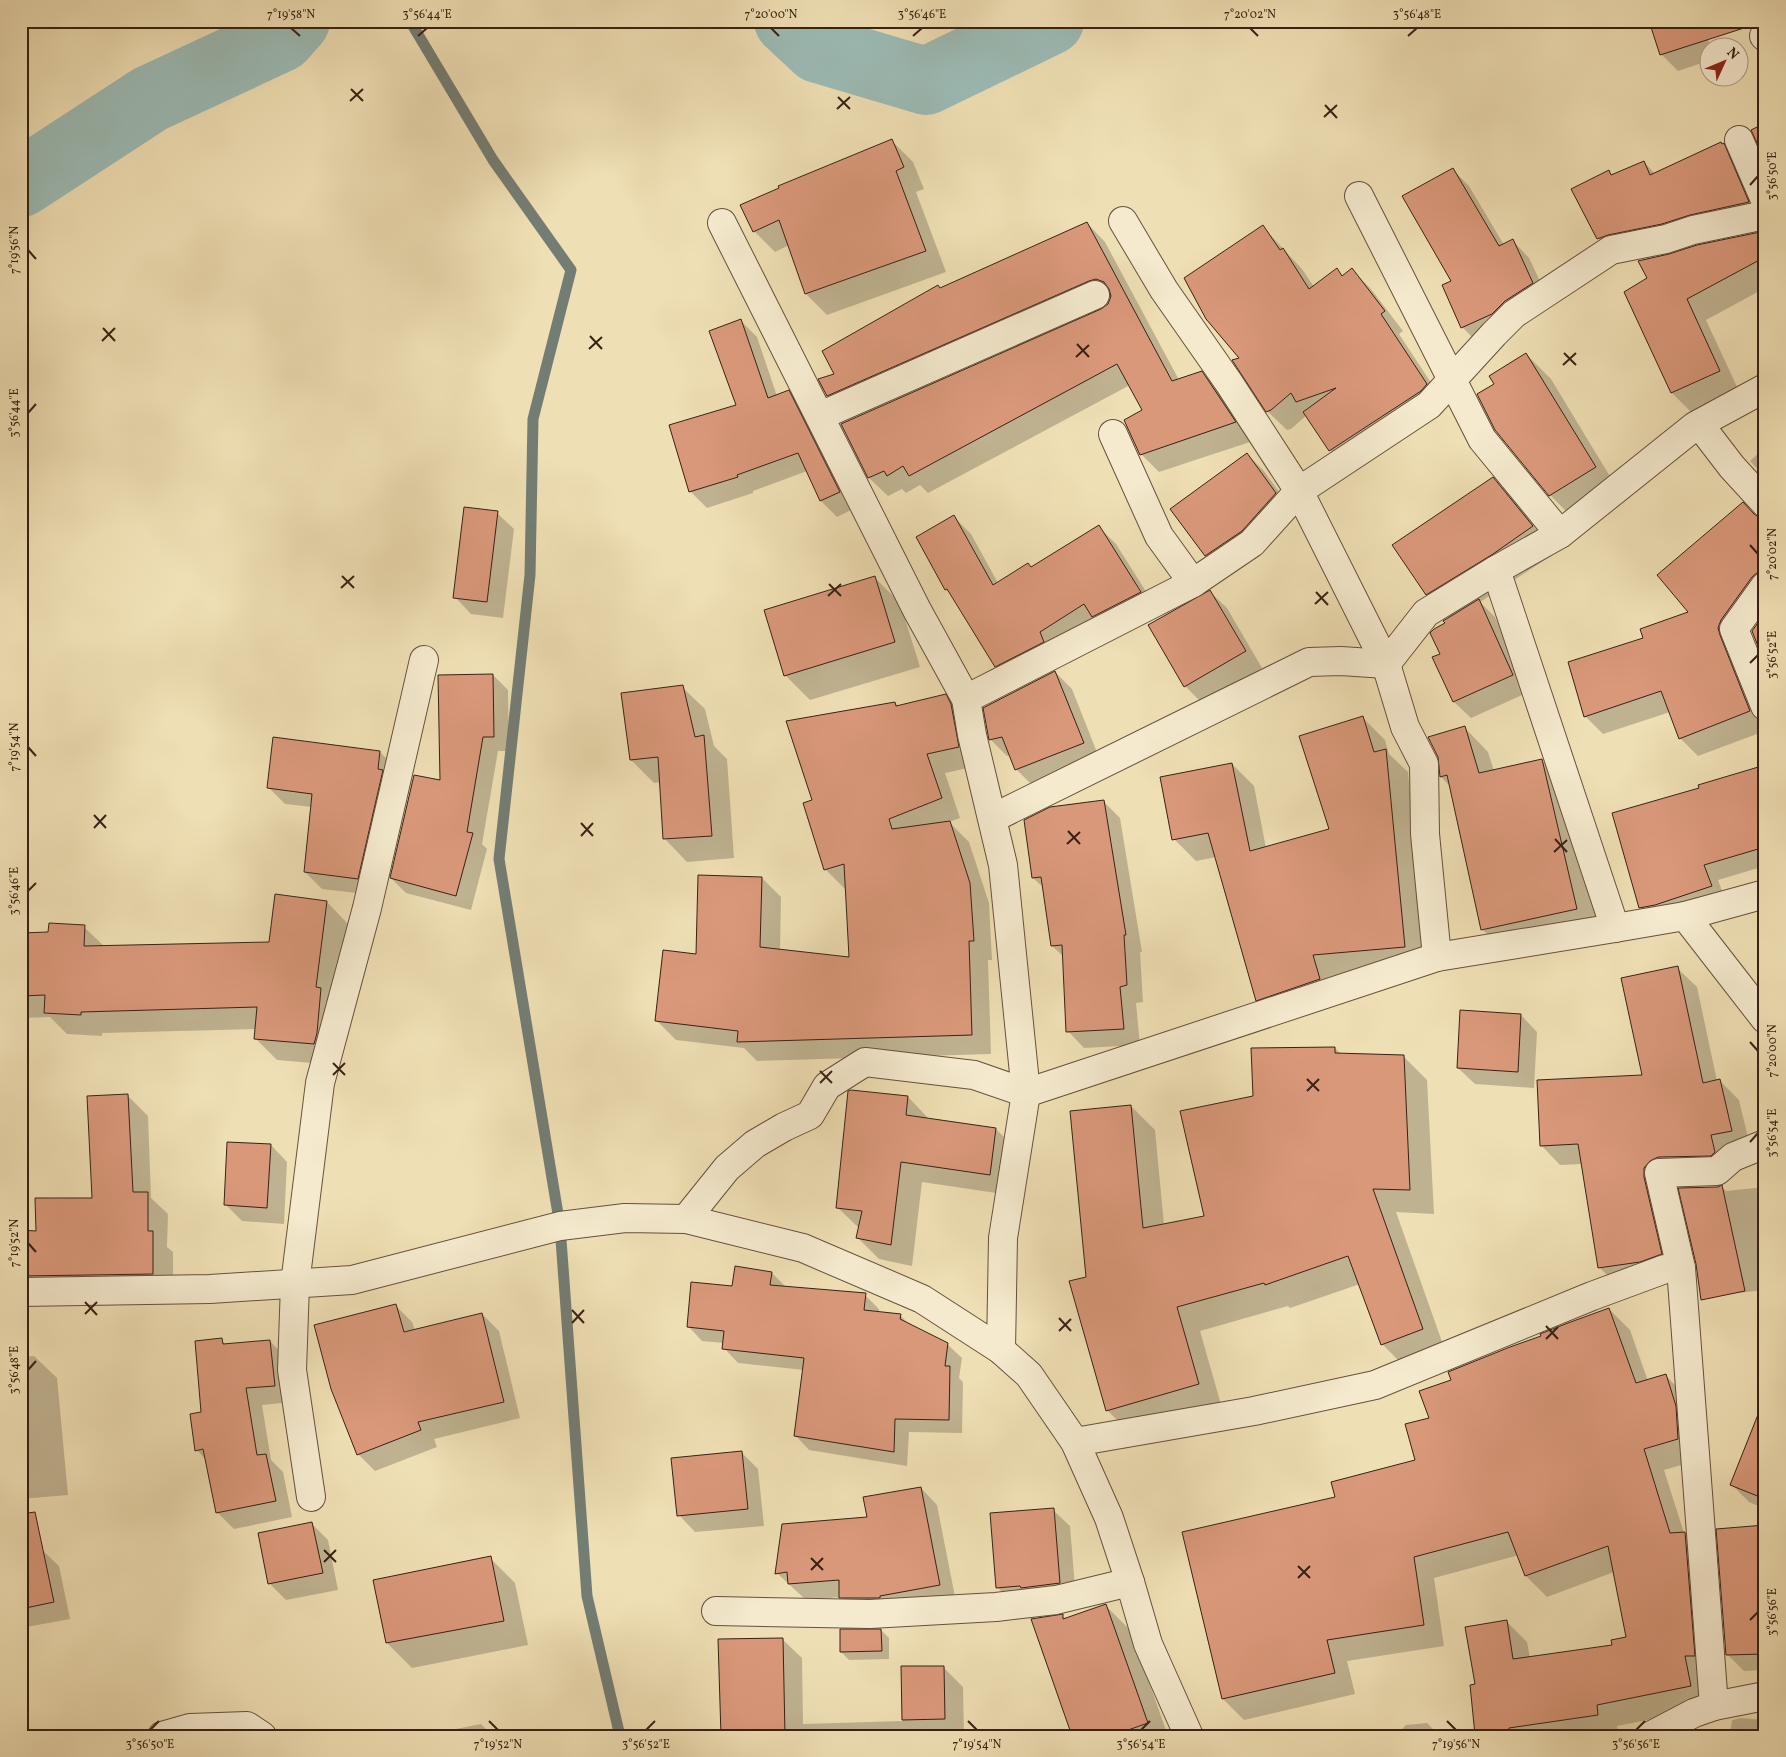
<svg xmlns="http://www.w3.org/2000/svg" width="1786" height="1757" font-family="Vollkorn,serif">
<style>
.shadow{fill:#0003}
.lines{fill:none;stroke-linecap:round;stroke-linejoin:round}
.stream{stroke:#747d74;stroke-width:11}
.river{stroke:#9cbbb5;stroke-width:68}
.building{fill:#d9987a;stroke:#382113}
.minor-casing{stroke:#66503b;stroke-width:30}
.minor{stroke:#f5eace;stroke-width:28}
.ticks{fill:none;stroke:#382113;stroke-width:2}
.neatline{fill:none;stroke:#382113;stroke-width:2}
.ticks-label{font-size:12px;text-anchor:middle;fill:#382113}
</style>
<rect width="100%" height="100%" fill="#efdfb4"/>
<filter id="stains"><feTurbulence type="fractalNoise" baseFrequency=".004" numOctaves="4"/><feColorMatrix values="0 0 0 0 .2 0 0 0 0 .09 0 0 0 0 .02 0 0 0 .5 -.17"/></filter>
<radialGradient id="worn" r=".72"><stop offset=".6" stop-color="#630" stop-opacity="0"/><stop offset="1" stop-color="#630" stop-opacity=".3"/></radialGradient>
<g class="shadow">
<path d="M1703,23L1711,48H1708V61L1678,71L1661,54Z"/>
<path d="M892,141L913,162L924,189L916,192L946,272L827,315L806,294L789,245L775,252L754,231Z"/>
<path d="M1724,145L1739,160L1763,217L1613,253L1598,238L1608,172L1612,176L1644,162L1655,174Z"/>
<path d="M1452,169L1469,186L1504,245L1513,241L1529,258L1549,300L1479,344L1462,327L1453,281Z"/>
<path d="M1087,223L1105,242L1179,380L1201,372L1220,391L1253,441L1159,472L1141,454L1143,410L1130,385L928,493L920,485L906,493L902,489L888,496L869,478L842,425L1102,310L1108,305L1111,298L846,414L828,395L836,374L941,289Z"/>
<path d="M1262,226L1302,269L1314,287L1337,270L1343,276L1352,270L1371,289L1403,331L1399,334L1445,404L1349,470L1330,450L1307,415L1291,429L1287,430L1267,411L1241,358Z"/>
<path d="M1765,232V288L1706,320L1739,391L1692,413L1672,393L1626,292Z"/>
<path d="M741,321L757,337L777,396L789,392L805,408L855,508L837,517L821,501L807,471L753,491V493L707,508L691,492L670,426L737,406Z"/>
<path d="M1526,354L1551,379L1620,493L1575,520L1550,495L1495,384Z"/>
<path d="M1765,447V477L1750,461Z"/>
<path d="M1247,454L1264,471L1292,510L1222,572L1206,555Z"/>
<path d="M1492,478L1517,503L1557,552L1480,602L1495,617L1529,692L1471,718L1454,702L1433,658L1441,654L1447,624L1451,618L1427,594Z"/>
<path d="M497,513L514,529L503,618L471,614L455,597Z"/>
<path d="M1755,516L1760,519H1765V603L1737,652L1765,722V731L1698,756L1680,738L1670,712L1603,734L1585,716L1644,639L1690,612Z"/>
<path d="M954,517L971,534L998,583L1032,568L1099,527L1116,544L1157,609L1013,682L996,666L952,595L946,590L917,538Z"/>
<path d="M875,578L900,603L920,667L810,700L785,675Z"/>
<path d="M1210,592L1227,608L1262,668L1202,703L1185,686Z"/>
<path d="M1055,672L1072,689L1100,760L1033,786L1016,769L1011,755L1007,756L990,739Z"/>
<path d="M493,675L508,690L509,751H498L482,844L487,849L471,910L406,893L391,878L441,782Z"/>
<path d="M682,687L705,709L714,746L727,759L734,858L687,862L665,839L661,782L654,783L631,760Z"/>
<path d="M945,696L965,715L977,766L945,773L960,818L949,822L969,842L989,903L992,960H988L991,1054L757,1061L744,1048L676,1040L657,1021L697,955L762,878L781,897L780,951L850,959L846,888L845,889L825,869L814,801L895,703L898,706Z"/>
<path d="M1362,717L1385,740L1389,754L1408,772L1426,969L1279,1022L1257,1000L1216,857L1196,861L1174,839L1232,764L1254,786L1266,848L1330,830Z"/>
<path d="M1464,727L1488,752L1494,771L1542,760L1566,785L1600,932L1506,953L1482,929L1450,786L1441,777L1439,757Z"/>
<path d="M274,738L380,752L397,769L374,895L322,889L305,872L312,807L285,804L268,787Z"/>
<path d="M1765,766V866L1718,880L1726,901L1655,922L1640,907L1700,789Z"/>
<path d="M1103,801L1120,818L1142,952H1140L1143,1002L1136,1003L1140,1045L1084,1048L1068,1031L1064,957L1052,946L1044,888L1033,878Z"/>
<path d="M327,902L348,924L337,1006L336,1065L277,1060L256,1039V1029L102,1033V1036L67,1034L50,1017L21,1018V934L49,933L84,927L105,947L270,943Z"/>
<path d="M1677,968L1697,987L1717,1081H1720L1739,1100L1751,1150L1669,1180L1680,1273L1619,1287L1599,1267L1582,1164L1560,1165L1541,1145L1643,1076Z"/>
<path d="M1521,1015L1537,1032L1534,1088L1475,1084L1458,1068Z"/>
<path d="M1335,1048L1341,1054L1403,1056L1427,1080L1434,1214L1396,1212L1446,1353L1406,1368L1382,1344L1360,1284L1290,1308L1288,1306L1200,1331L1222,1408L1131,1434L1107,1410L1087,1278L1131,1106L1155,1130L1164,1225L1205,1217L1254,1097Z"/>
<path d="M128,1096L148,1116L151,1198L168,1214L167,1247L173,1252V1294L21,1295V1232H37L93,1199Z"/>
<path d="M908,1097L929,1119L996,1129L1017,1150L1010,1195L922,1182L912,1266L879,1259L858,1238L860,1229L837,1207Z"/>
<path d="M271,1145L287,1162L284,1224L242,1221L225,1204Z"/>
<path d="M1721,1186L1726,1191L1765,1187V1290L1719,1295L1708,1190Z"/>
<path d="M772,1273L786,1287L865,1295L879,1309V1313L900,1315L911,1326L947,1344L962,1358L959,1378L963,1382L962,1433L909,1432L907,1466L809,1450L795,1435L804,1370L738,1363L724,1348V1343L702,1341L688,1326L733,1288Z"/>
<path d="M395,1305L412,1322L415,1330L482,1314L499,1331L520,1418L434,1439L437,1447L375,1471L358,1454Z"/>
<path d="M1609,1309L1630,1330L1648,1381L1666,1376L1687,1397L1699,1460L1664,1470L1684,1533L1706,1554L1712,1707L1617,1726L1619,1735L1616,1736H1477L1476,1734V1685L1506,1621L1527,1642L1530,1658L1614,1646L1628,1638L1614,1572L1547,1597L1526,1576L1519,1555L1434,1578L1444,1646L1347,1661L1355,1694L1244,1720L1223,1699L1337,1498L1416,1461L1430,1419L1453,1381L1543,1337Z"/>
<path d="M221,1340L226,1345L270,1341L286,1358L291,1402L262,1405L271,1460L283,1472L292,1517L234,1529L217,1512L206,1460L197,1450L203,1413Z"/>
<path d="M34,1356L57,1378L68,1495L21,1499V1357Z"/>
<path d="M1765,1405V1509L1749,1502L1732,1485Z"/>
<path d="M742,1453L758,1469L764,1526L695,1532L679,1515Z"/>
<path d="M921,1488L937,1505L956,1602L857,1614L841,1597L806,1600L777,1573Z"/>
<path d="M1053,1510L1070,1526L1076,1599L1014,1604L997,1587Z"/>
<path d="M312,1524L328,1540L338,1590L286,1600L270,1584Z"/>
<path d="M1765,1526V1670L1744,1671L1727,1654Z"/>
<path d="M42,1550L59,1566L70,1619L21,1628V1554Z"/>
<path d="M490,1558L515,1583L528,1645L412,1668L387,1643Z"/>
<path d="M1106,1606L1131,1631L1168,1736H1074L1062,1616L1066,1619Z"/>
<path d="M881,1630L889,1638V1659L849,1660L841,1652Z"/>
<path d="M782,1639L802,1658L803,1724L903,1721V1667H943L963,1687L964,1736H719V1730H722Z"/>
<path d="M1741,1718L1765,1720V1736H1730L1732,1720Z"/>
<path d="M1427,1723L1440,1736H1399V1732L1406,1725Z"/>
<path d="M481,1724L493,1736H421Z"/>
</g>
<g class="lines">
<path class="stream" d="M410,21L493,160L571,270L533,419L530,575L499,859L560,1226L587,1596L620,1736"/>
<g class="river">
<path d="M788,21L818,49L926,81L1050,21"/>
<path d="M21,183L150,99L281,38L296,21"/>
</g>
</g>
<g class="building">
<path d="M1649,21H1743L1744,28L1660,55Z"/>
<path d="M1765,123V160L1751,130Z"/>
<path d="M892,139L904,167L896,171L926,251L805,294L779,220L753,232L740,205L779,188L778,186Z"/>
<path d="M1721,142L1722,144L1724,143L1749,202L1690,215L1662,224L1608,235L1597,239L1571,189L1609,170L1611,175L1644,161L1650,175Z"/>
<path d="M1453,168L1499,246L1513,239L1533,283L1505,301L1492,314L1461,328L1442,285L1451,281L1402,196Z"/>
<path d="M1087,222L1172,381L1202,371L1236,422L1140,455L1124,420L1142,410L1117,364L909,476L903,466L887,476L884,471L868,478L841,424L1101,309L1108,304L1111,296L1109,289L1104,282L1096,279L1089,281L827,396L818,379L834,374L822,351L938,285L940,288Z"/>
<path d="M1263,225L1280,250L1283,248L1309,289L1337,268L1342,276L1352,268L1385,311L1381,314L1427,384L1421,391L1329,451L1303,412L1336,388L1296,402L1291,393L1271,410L1266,412L1232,360L1239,358L1206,319L1184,278Z"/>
<path d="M1765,231V257L1687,299L1720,371L1671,393L1624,292L1647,278L1638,261L1669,254L1697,245Z"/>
<path d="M741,319L768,398L789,390L840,492L820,501L798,453L737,475L738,477L689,492L669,425L736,405L709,331Z"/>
<path d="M1526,353L1596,467L1549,496L1495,430L1477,394L1494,384L1489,376Z"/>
<path d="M1247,453L1276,493L1242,531L1205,556L1170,509Z"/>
<path d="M1493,477L1533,526L1493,554L1426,595L1392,545Z"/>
<path d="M1743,502L1754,514L1760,518H1765V571L1758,572L1752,577L1721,620L1718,628L1720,635L1750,711L1679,739L1661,691L1584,717L1568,662L1643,638L1640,629L1688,612L1657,575Z"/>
<path d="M464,507L498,511L487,602L453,598Z"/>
<path d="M954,515L993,585L1028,563L1031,567L1099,525L1141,592L1092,617L1084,604L1040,632L1044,642L995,667L947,589L945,590L916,537Z"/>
<path d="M875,576L895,642L784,676L764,610Z"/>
<path d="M1210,590L1246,651L1184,687L1148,625Z"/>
<path d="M1479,599L1513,675L1453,702L1432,657L1440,654L1430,633L1434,629L1445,623L1443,621Z"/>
<path d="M1765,613V664L1752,631Z"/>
<path d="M1055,671L1084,743L1015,770L1002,737L989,740L983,708Z"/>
<path d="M493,674L494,737H483L467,832L473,833L456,896L390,878L414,775L440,780L438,675Z"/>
<path d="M683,685L695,737L704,735L712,836L663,839L658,757L630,760L621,693Z"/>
<path d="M946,694L951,704L959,747L927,754L942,798L889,819L892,829L950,821L970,883L974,941H969L972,1035L737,1042L738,1031L655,1021L663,950L696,954L698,875L762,877L760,947L849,957L844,864L824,870L803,803L812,800L786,721L895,702L896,706Z"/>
<path d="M1363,716L1374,752L1386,749L1405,947L1313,955L1320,979L1256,1001L1208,833L1172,840L1160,777L1232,763L1250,851L1329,829L1299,736Z"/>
<path d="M1465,726L1479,773L1542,759L1577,909L1481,930L1447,775L1440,777L1438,757L1428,737Z"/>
<path d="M273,737L380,751L378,769L383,770L358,879L304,872L312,794L267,788Z"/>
<path d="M1765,765V847L1704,865L1712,886L1655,905L1639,908L1612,813L1699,788L1698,785Z"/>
<path d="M1104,800L1126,935H1124L1127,985L1120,987L1124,1029L1066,1032L1062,945L1051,946L1041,877L1032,878L1024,820L1050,807Z"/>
<path d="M275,894L327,901L316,987L321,988L317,1033L314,1044L254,1039L257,1007L81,1012V1015L44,1013L45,995L21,996V933L48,932L49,923L85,925L84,946L269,942Z"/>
<path d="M1678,966L1703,1083L1720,1079L1732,1131L1711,1135L1715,1152L1711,1156L1658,1157L1650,1161L1644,1168V1177L1662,1254L1640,1262L1598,1268L1578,1144L1540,1146L1537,1080L1642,1075L1621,978Z"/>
<path d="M1460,1010L1521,1014L1518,1072L1457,1068Z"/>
<path d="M1335,1047V1053L1404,1055L1410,1190L1373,1189L1423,1329L1381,1345L1348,1256L1265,1285L1264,1283L1177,1307L1199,1384L1106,1411L1069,1281L1086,1277L1070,1111L1131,1105L1143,1228L1204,1216L1180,1111L1253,1096L1251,1048Z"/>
<path d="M851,1090L908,1096L906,1115L996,1128L990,1175L901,1162L891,1245L856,1238L862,1211L836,1208L848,1091Z"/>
<path d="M128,1094L133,1192H148V1231H153V1274L21,1276V1230L36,1231L35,1198H92L87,1096Z"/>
<path d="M227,1142L271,1144L267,1208L224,1205Z"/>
<path d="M1722,1185L1745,1291L1701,1300L1696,1264L1678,1188L1718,1187Z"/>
<path d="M735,1266L772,1272L770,1285L866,1293L864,1310L901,1314L900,1319L948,1343L945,1366H950L949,1420L895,1419L894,1452L794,1436L804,1358L722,1349L724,1331L687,1327L691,1282L732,1286Z"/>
<path d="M396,1304L404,1332L482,1313L504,1402L418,1422L421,1430L357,1455L331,1389L314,1325Z"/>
<path d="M1609,1308L1636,1383L1666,1374L1676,1406L1678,1439L1644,1449L1670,1533L1685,1532L1695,1656H1685L1691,1686L1597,1705L1598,1715L1509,1728V1732L1475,1735L1470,1685L1475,1684L1465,1627L1507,1620L1513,1659L1612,1645L1611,1640L1626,1637L1608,1546L1525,1576L1508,1532L1414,1557L1424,1625L1327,1640L1335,1673L1222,1699L1182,1532L1335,1497L1331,1482L1415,1460L1405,1424L1429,1418L1419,1391L1451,1380L1448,1372L1510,1347L1541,1336L1540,1334L1568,1323Z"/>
<path d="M222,1338L223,1344L270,1340L275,1386L246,1388L257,1455L266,1454L276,1501L216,1513L203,1449L195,1451L190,1414L201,1412L195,1341Z"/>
<path d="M1763,1402L1765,1403V1499L1730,1485Z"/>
<path d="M742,1451L748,1509L677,1516L671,1458Z"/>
<path d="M921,1487L940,1585L880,1596V1598H839V1580L788,1584L787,1572L775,1574L782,1524L867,1517L863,1497Z"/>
<path d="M1054,1508L1060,1583L1021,1588L1020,1586L996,1588L990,1513Z"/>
<path d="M35,1512L54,1602L21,1609V1514Z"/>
<path d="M312,1522L323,1573L268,1584L258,1533Z"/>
<path d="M1765,1525V1654L1726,1655L1716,1529Z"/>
<path d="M491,1556L504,1621L386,1643L373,1580Z"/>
<path d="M1106,1604L1148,1723L1111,1736H1072L1031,1619L1063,1614V1619Z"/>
<path d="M840,1629H881L882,1651L840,1652Z"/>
<path d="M783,1638L785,1736H721L718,1639Z"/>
<path d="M901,1666H944L945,1719L902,1720Z"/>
</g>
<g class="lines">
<g class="minor-casing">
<g id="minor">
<path d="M1764,36L1765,37"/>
<path d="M1739,140L1765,200"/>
<path d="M1359,196L1482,439L1560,534"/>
<path d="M1123,221L1164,290L1229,383L1299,491L1386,664L1405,727L1424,764L1425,834L1437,957"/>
<path d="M722,223L917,610L966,699L972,735L1003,865L1026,1093L1003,1238L1001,1350"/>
<path d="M820,416L1095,295"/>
<path d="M1699,424L1732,467L1765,503"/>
<path d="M1113,434L1159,536L1193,583"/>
<path d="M1496,570L1615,928"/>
<path d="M1765,586L1734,629L1765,706"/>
<path d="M966,699L1193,583L1252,543L1299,491L1429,405L1494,334L1514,314L1611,250L1666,239L1693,230L1765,215"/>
<path d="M993,818L1309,662L1341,661L1386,664L1426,613L1496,570L1560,534L1695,426L1765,388"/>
<path d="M1685,916L1765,1019"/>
<path d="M686,1219L727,1168L755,1144L784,1127L810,1115L827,1086L865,1062L974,1075L1026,1093L1437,957L1615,928L1685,916L1765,894"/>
<path d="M21,1292L210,1289L352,1280L560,1226L625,1218L686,1219L803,1248L922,1299L1001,1350L1029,1375L1075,1442L1109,1518L1130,1582L1148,1644L1189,1736"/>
<path d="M1075,1442L1254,1411L1375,1385L1592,1296L1665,1269L1681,1268"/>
<path d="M311,1497L292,1370L295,1284L320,1083L367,908L424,660"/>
<path d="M716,1611L870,1614L996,1607L1056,1600L1130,1582"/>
<path d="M1714,1706L1681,1268L1659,1173L1717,1171L1733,1157L1765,1144"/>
<path d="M162,1736L190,1728L247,1726L262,1736"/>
<path d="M1650,1736L1694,1713L1714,1706L1765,1696"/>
</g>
</g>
<use href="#minor" class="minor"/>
</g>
<path class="ticks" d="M291,28L300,36M771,28L779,36M1250,28L1258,36M418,36L427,28M913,36L922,28M1408,36L1417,28M351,89L363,101M838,97L850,109M350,101L363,89M1325,105L1337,118M837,109L850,97M1324,117L1337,105M1750,185L1758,176M28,250L36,259M103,328L115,341M590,336L602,349M102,341L115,328M1077,344L1089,357M589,349L602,337M1564,353L1576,365M1076,357L1089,345M1563,365L1576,353M28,413L36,404M1750,545L1758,554M342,576L354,588M829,584L841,596M341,588L354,576M1316,592L1328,605M828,596L841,584M1315,604L1328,592M1750,663L1758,655M28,747L36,756M94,815L106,828M581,823L593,836M94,828L106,815M1068,831L1080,844M581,836L593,823M1555,839L1567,852M1067,844L1080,832M1554,852L1567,840M28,891L36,883M1750,1042L1758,1051M333,1063L345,1075M820,1071L832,1083M333,1075L345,1063M1307,1079L1319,1091M820,1083L832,1071M1307,1091L1319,1079M1750,1142L1758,1133M28,1243L36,1252M85,1302L97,1315M572,1310L584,1323M85,1314L97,1302M1059,1318L1071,1331M572,1323L584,1310M1546,1326L1558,1339M1059,1331L1071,1319M1546,1339L1558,1327M28,1370L36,1361M324,1550L336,1562M811,1558L823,1570M324,1562L336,1550M1298,1566L1310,1578M811,1570L823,1558M1298,1578L1310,1566M1750,1620L1758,1612M489,1721L498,1730M968,1721L977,1730M1447,1721L1456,1730M150,1730L159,1721M646,1730L655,1721M1141,1730L1150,1721M1636,1730L1645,1721"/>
<rect width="1786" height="1757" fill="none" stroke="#efdfb4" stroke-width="55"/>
<g transform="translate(1724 62) rotate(46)"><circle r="24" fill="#f5eace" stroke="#a99a83"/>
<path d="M0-4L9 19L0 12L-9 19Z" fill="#8f2418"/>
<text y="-8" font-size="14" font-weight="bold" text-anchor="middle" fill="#382113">N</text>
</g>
<rect x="28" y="28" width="1730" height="1702" class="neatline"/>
<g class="ticks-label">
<text x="291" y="18">7°19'58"N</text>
<text x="427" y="18">3°56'44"E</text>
<text x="771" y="18">7°20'00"N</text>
<text x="922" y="18">3°56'46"E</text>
<text x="1250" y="18">7°20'02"N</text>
<text x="1417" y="18">3°56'48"E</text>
<text transform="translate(1772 176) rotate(-90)" y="4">3°56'50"E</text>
<text transform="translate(14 250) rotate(-90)" y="4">7°19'56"N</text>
<text transform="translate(14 413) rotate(-90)" y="4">3°56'44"E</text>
<text transform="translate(1772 554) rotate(-90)" y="4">7°20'02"N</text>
<text transform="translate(1772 655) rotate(-90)" y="4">3°56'52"E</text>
<text transform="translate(14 747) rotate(-90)" y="4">7°19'54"N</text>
<text transform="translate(14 891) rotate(-90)" y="4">3°56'46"E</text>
<text transform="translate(1772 1051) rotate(-90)" y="4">7°20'00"N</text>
<text transform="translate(1772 1133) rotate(-90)" y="4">3°56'54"E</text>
<text transform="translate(14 1243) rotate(-90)" y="4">7°19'52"N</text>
<text transform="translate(14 1370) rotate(-90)" y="4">3°56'48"E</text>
<text transform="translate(1772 1612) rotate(-90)" y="4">3°56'56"E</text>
<text x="150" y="1748">3°56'50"E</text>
<text x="498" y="1748">7°19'52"N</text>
<text x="646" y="1748">3°56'52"E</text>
<text x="977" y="1748">7°19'54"N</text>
<text x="1141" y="1748">3°56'54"E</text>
<text x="1456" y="1748">7°19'56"N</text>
<text x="1636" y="1748">3°56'56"E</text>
</g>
<rect width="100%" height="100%" filter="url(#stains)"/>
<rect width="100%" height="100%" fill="url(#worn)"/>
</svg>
